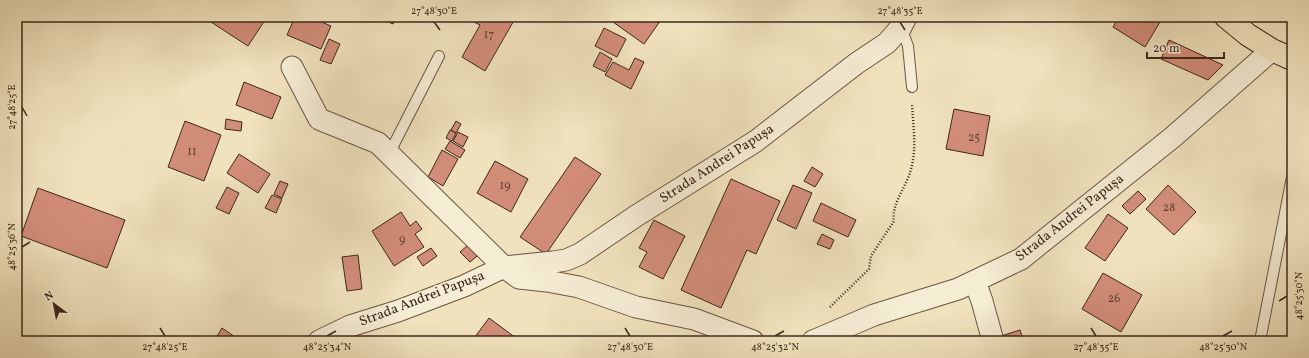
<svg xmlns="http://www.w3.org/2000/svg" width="1309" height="358" font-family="Vollkorn,serif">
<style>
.building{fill:#d28d79;stroke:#3c281a}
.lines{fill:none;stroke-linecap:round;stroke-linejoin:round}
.service-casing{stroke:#695643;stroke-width:12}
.minor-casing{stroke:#695643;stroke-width:23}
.primary-casing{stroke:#3c281a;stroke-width:24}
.path{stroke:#3c281a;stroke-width:2.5;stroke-dasharray:1 2;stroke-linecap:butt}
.service{stroke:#f5ecd4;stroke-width:10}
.minor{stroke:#f5ecd4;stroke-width:21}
.primary{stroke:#f0e2bd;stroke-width:22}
.ticks{fill:none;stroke:#3c281a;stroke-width:1.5}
.labels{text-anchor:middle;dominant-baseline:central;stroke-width:3.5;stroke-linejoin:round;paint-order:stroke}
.number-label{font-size:12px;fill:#624132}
.street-label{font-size:14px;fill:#3c281a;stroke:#f5ecd4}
.neatline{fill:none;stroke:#3c281a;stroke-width:1.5}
.ticks-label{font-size:10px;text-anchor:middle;fill:#3c281a}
</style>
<rect width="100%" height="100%" fill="#f0e2bd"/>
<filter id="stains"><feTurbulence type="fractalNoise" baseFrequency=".005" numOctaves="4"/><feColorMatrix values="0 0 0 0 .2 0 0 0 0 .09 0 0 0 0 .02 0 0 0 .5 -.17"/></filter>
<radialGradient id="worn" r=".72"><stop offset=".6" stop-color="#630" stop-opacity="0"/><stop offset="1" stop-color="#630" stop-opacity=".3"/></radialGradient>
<g class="building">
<path d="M214,17H267L248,46L211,22Z"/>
<path d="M295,17H310L331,26L321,49L287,35Z"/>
<path d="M378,17H397L393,24Z"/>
<path d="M474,17H516L485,71L462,57L480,25L472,21Z"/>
<path d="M616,17H663L644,44L613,22Z"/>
<path d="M1119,17H1163L1145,47L1113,27Z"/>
<path d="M604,28L626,39L617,57L595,46Z"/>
<path d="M329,39L340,44L331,64L320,60Z"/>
<path d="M1169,40L1223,65L1208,80L1161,59Z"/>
<path d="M600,52L612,59L605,72L593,66Z"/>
<path d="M635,58L644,62L631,89L605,75L613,62L629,70Z"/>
<path d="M244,82L281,97L272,119L236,105Z"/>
<path d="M954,109L990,116L983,156L946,149Z"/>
<path d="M226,119L242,122L241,131L225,129Z"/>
<path d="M185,121L221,135L204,181L168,167Z"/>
<path d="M456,121L461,124L456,133L451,130Z"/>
<path d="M450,130L456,133L452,141L446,138Z"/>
<path d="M458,132L468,137L463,147L453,141Z"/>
<path d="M450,141L465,150L460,158L445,149Z"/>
<path d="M442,150L458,159L443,186L428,177Z"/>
<path d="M239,154L270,174L258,193L227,173Z"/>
<path d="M575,157L601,174L546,254L520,237Z"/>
<path d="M495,161L528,179L511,212L477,193Z"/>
<path d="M812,167L823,174L815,187L804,181Z"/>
<path d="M731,179L780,201L756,254L747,250L721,308L681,290Z"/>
<path d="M280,181L288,184L282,198L274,194Z"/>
<path d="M793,185L812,193L796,229L777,220Z"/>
<path d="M1168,185L1196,212L1174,235L1146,209Z"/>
<path d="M227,187L239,193L229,214L216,208Z"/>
<path d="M38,188L125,220L107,268L21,236Z"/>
<path d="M1138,191L1146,199L1130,214L1122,206Z"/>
<path d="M272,195L282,199L276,213L265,208Z"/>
<path d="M821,203L856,220L848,237L813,221Z"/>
<path d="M401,212L410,226L416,221L422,229L415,234L424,247L394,266L372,231Z"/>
<path d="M1108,214L1128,228L1105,261L1085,248Z"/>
<path d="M654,220L685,236L663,279L639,267L647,252L639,248Z"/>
<path d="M822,234L834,240L830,249L817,244Z"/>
<path d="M467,246L477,256L470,262L460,252Z"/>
<path d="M431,248L437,256L423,266L417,257Z"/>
<path d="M358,255L362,289L347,291L342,257Z"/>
<path d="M1103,273L1142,295L1121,332L1082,309Z"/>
<path d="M489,318L520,341H472Z"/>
<path d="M222,328L241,341H214Z"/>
<path d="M1020,330L1024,341H1003L1001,336Z"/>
</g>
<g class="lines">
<g class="service-casing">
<g id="service">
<path d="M901,27L908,46L912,87"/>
<path d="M389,154L439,56"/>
<path d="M1260,341L1292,177"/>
</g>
</g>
<g class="minor-casing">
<g id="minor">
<path d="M292,67L319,119L378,143L504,267L519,278L547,281L579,287L636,307L694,319L753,341"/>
<path d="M975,282L982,301L993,341"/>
<path d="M319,341L350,326L398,311L464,286L504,267L553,262L566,260L580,254L636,216L756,141L857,63L887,43L901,27L906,17"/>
<path d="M813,341L874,315L958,289L1021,259L1173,137L1272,50"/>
</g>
</g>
<g class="primary-casing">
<path id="primary" d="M1226,17L1248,35L1272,50L1292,59"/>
</g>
<path class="path" d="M830,307L869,269L871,256L894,221C891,203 907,187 911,169C917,148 913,125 912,104"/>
<use href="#service" class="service"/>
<use href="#minor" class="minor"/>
<use href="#primary" class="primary"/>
</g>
<path class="ticks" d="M434,22L440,30M900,22L905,30M22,107L27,116M22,247L30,242M1279,301L1287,296M160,328L165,336M625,328L630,336M1091,328L1096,336M327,336L336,331M775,336L784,331M1223,336L1232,331"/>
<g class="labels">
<g class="number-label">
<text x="489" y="35">17</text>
<text x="974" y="138">25</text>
<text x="192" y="152">11</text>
<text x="505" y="186">19</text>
<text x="1169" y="208">28</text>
<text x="402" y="240">9</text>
<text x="1114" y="299">26</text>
</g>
<g class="street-label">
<text transform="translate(717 164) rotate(-33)">Strada Andrei Papușa</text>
<text transform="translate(1070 218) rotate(-38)">Strada Andrei Papușa</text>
<text transform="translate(422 299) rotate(-21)">Strada Andrei Papușa</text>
</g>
</g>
<rect width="1309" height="358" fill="none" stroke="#f0e2bd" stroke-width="44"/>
<g transform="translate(54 304) rotate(328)" stroke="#f5ecd4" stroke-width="3" paint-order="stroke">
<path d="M0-3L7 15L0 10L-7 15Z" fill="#3c281a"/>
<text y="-6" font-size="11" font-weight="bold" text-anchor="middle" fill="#3c281a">N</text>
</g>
<path d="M1147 52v6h77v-6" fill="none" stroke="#3c281a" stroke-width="2"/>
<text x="1153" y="52" font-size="12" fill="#3c281a" stroke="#f5ecd4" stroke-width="3" paint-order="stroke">20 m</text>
<rect x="22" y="22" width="1265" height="314" class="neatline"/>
<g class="ticks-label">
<text x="434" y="14">27°48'30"E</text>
<text x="900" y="14">27°48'35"E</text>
<text transform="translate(11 107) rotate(-90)" y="4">27°48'25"E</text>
<text transform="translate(11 247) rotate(-90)" y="4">48°25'36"N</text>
<text transform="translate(1298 296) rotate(-90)" y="4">48°25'30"N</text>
<text x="165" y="350">27°48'25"E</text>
<text x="327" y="350">48°25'34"N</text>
<text x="630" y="350">27°48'30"E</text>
<text x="775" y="350">48°25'32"N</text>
<text x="1096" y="350">27°48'35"E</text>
<text x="1223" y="350">48°25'30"N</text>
</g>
<rect width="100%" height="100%" filter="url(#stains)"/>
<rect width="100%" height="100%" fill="url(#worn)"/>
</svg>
